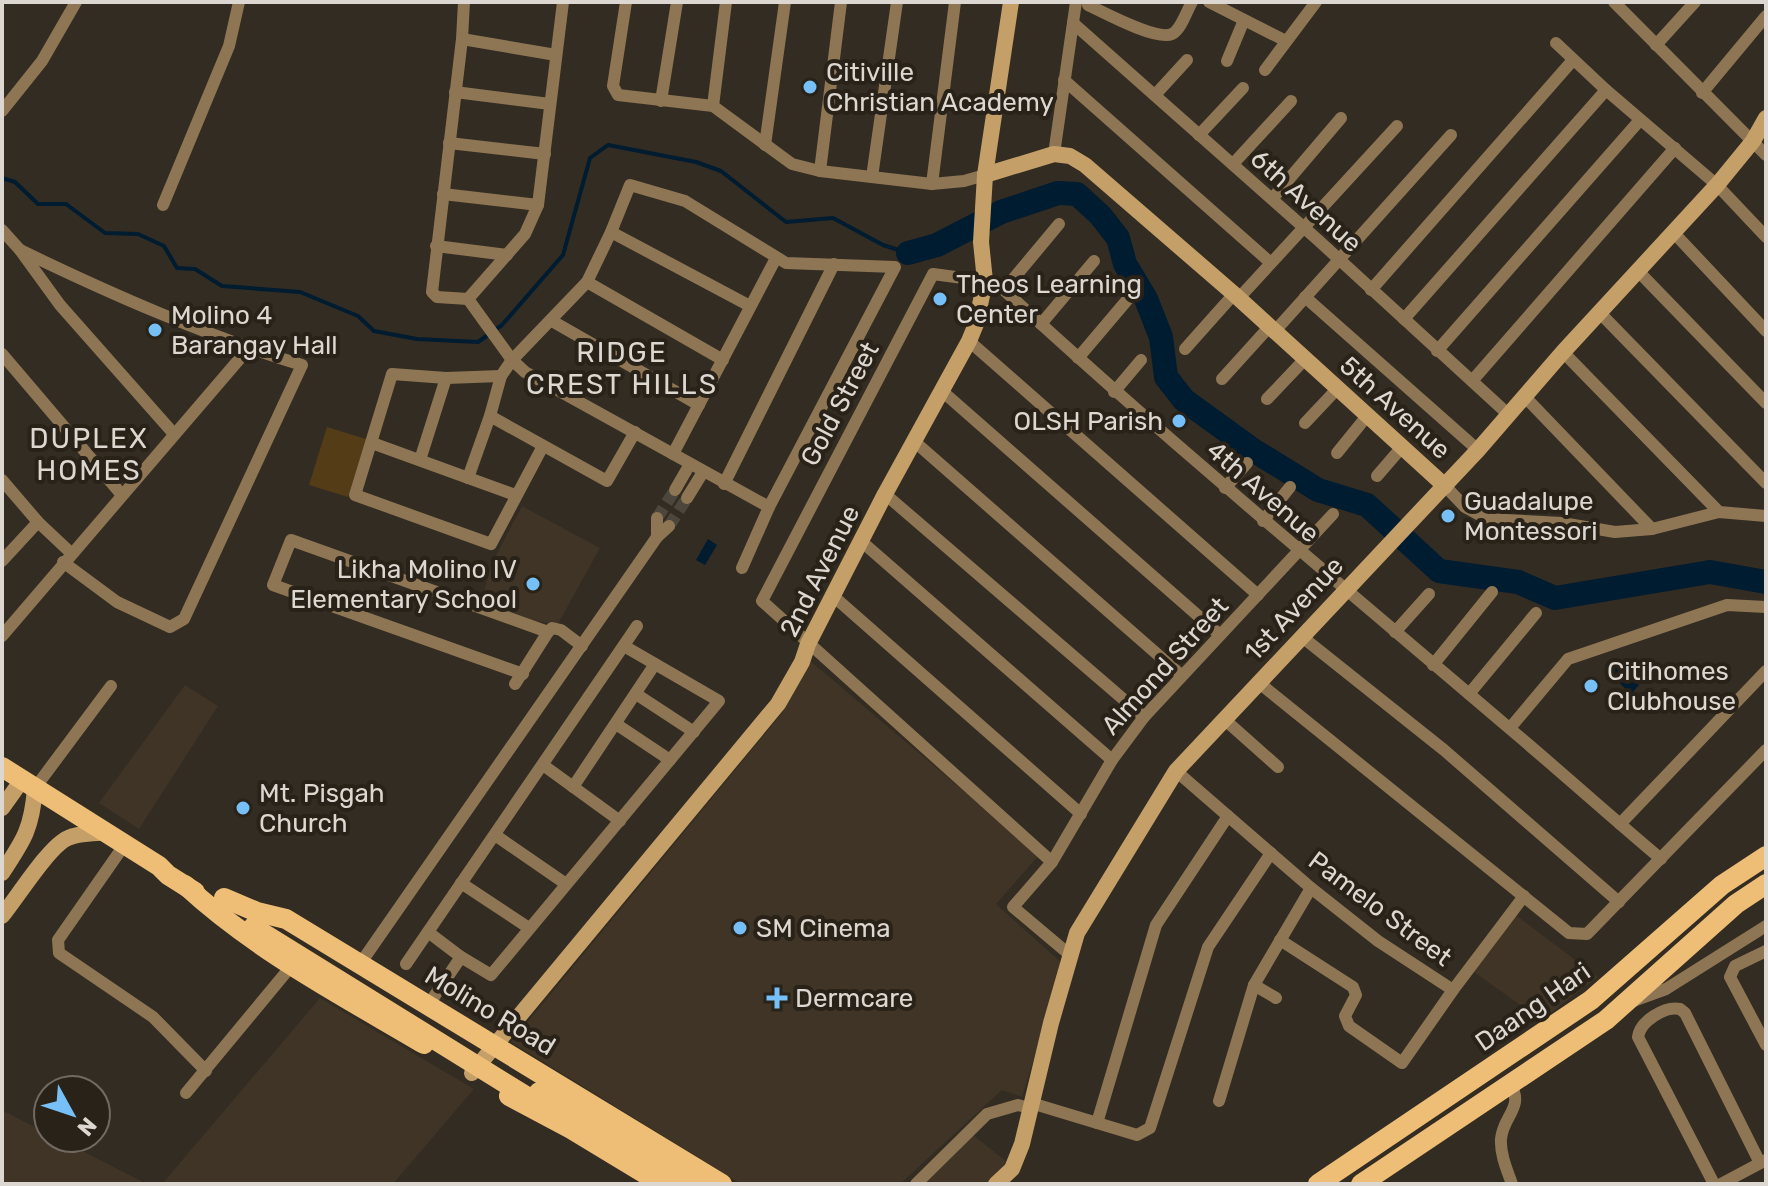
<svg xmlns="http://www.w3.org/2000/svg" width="1768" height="1186" font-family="Rubik,sans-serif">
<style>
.built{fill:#3f3425}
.green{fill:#543c17}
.water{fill:#001c30}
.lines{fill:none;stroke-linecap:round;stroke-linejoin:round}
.stream{stroke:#001c30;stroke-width:4}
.river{stroke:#001c30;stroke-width:24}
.street-tunnel{stroke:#4c463c;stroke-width:12;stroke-dasharray:12 6;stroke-linecap:butt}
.street{stroke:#8e7654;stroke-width:12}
.secondary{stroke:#c59f68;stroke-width:16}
.primary{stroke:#efbe76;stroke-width:20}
.primary-bridge{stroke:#efbe76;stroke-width:20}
.poi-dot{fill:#76c0f7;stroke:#292218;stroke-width:3}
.labels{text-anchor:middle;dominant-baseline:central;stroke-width:8;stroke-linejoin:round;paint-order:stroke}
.poi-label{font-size:26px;fill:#dcd7d1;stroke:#292218;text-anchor:start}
.street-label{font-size:26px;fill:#dcd7d1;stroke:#292218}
.neighbourhood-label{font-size:28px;letter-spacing:2px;fill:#dcd7d1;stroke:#292218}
</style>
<rect width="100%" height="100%" fill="#332c22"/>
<g class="built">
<path d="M522,506L600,548L558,624L528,620L480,605L492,563Z"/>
<path d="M807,658L1039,855L996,904L1063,964L1022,1097L1002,1090L900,1184H741L511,1042L783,712Z"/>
<path d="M185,685L218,706L139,829L99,803Z"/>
<path d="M1513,913L1598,977L1541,1020L1474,972Z"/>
<path d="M320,998L474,1089L393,1184H162Z"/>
<path d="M2,1110L48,1134V1138H57L147,1184H2Z"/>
<path d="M973,1135L1008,1163L986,1184H923Z"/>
</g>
<path class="green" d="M327,427L366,439L348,497L309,485Z"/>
<g class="water">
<path d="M708,539L717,545L705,565L696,560Z"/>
<path d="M1619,665L1639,685L1631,694L1610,674Z"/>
</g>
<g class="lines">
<path class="stream" d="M2,178L15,182L38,204H66L105,233L138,234L164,246L177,268L195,269L222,286L300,292L358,316L374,331L417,339L478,342L502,325L563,255L590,158L608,145L696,162L721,171L786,222L833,218L883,245L908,253"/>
<path class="river" d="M908,253L937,245L1001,212L1058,193L1077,194L1100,215L1118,238L1125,264L1146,299L1161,337L1166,377L1184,400L1253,450L1318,490L1367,505L1439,571L1518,582L1555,598L1710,572L1766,582"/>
<g class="street-tunnel">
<path d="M657,518L675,490"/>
<path d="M669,526L687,498"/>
</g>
<g class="street">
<path d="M464,2L462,39L432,292L437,297L468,299"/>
<path d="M626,2L613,86L618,95L713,106L792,164L820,171L932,184L964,181L985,175"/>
<path d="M1209,2L1286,41"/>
<path d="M1614,2L1766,155"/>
<path d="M1088,5C1103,12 1156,41 1172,34C1181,30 1187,10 1192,2"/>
<path d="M1073,23L1318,240L1509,415"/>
<path d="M462,39L556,55"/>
<path d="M1556,43L1606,90L1717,185L1766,237"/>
<path d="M1656,45L1695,2"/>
<path d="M1227,61L1244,20"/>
<path d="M1265,70L1316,2"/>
<path d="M1064,80L1271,263"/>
<path d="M455,92L550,104"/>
<path d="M1702,93L1766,16"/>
<path d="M1155,95L1187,60"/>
<path d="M661,101L677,2"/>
<path d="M713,106L726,2"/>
<path d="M2,111L42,61L76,2"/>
<path d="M1199,135L1243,88"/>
<path d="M449,143L545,154"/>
<path d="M765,145L785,2"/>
<path d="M1054,154L1076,2"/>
<path d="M1233,164L1291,101"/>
<path d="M820,171L841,2"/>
<path d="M872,177L897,2"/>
<path d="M932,184L955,2"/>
<path d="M443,194L538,205"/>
<path d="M1272,199L1341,118"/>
<path d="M163,205L229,46L239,2"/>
<path d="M2,230L20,250L60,305L174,434"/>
<path d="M611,232L750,306"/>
<path d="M1674,233L1766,331"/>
<path d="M436,246L507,255"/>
<path d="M20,250C111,294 204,335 302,365L184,619L170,627L117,602L63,562"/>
<path d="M1638,271L1766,403"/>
<path d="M587,282L723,360"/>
<path d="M1004,290L1059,224"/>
<path d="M1371,290L1573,60"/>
<path d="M1305,297L1478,450"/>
<path d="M1239,298L1397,126"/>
<path d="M468,299L512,360L525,372L769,507"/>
<path d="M468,299L525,234L538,205L563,2"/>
<path d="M1600,313L1766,483"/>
<path d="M1404,319L1606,90"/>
<path d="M552,321L699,405"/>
<path d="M1041,324L1094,261"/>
<path d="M1275,331L1451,135"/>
<path d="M969,341L1258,595"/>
<path d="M1185,349L1234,294"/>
<path d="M1437,351L1640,120"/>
<path d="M1563,352L1719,512"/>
<path d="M2,354L122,495"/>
<path d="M1078,358L1128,299"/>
<path d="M501,376L446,378L392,374L355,495L491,544L543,446"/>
<path d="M1222,379L1270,326"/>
<path d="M1472,381L1675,148"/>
<path d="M942,391L1220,635"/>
<path d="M1114,392L1141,360"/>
<path d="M1525,397L1652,529"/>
<path d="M1267,399L1305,359"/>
<path d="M490,416L607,481L635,432"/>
<path d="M1305,423L1337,389"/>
<path d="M915,442L1181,675"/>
<path d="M372,443L515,495"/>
<path d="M1337,453L1367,416"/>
<path d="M673,454L776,258"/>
<path d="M420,460L446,378"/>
<path d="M1377,476L1402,447"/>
<path d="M468,478L490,416L501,376L512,360L587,282L611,232L630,185L685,201L786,263L895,267L769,507L742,568"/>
<path d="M2,480L38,522L71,553"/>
<path d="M724,484L834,264"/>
<path d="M1445,486L1465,507L1487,519L1562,523L1615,532L1652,529L1719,512L1766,516"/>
<path d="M1225,488L1247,463"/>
<path d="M675,490L690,464"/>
<path d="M885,494L1144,717"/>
<path d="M687,498L703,472"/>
<path d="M1263,521L1290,487"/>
<path d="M657,537V518"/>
<path d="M861,541L1112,760"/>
<path d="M2,561L38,522"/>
<path d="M832,595L1081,814"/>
<path d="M1395,632L1429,594"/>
<path d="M2,636L248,349"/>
<path d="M1301,636L1444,750L1619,902"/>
<path d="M1433,665L1492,592"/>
<path d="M523,674L273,585L291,540L548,632L552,628L561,630L582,646"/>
<path d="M1258,682L1569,933L1587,934L1766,750"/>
<path d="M515,684L548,632"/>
<path d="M636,694L694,732"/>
<path d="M1469,694L1536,613"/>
<path d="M1224,719L1278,767"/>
<path d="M616,724L670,760"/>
<path d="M1510,728L1568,659L1727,605L1766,607"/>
<path d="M543,765L620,821"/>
<path d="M1176,771L1311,888L1378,941L1453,990L1402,1063L1349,1026L1345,1016L1356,995L1353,987L1280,940"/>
<path d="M573,787L655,664"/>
<path d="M35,788L111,686"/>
<path d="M1620,824L1766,671"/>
<path d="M495,835L566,884"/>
<path d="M125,844L58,940L59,953L153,1017L206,1071"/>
<path d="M1052,862L762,601L933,274L985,281L1004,290C1168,441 1339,583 1509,728C1560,771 1610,816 1661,859"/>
<path d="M461,883L529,928"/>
<path d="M428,932L461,957L491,975L719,701L624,646"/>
<path d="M1766,951L1735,966L1730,977L1766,1045"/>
<path d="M1070,955L1013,907L1052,862L1112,760L1144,717L1333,514"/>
<path d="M360,964L657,537L669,526"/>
<path d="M406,964L637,626"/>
<path d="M1254,985L1276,998"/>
<path d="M1453,990L1524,896"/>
<path d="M1633,1001L1666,989L1766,926"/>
<path d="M429,1004L461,957"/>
<path d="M1510,1083C1525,1108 1503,1115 1501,1139C1500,1154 1507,1170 1512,1184"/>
<path d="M186,1093L293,964"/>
<path d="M1219,1101L1254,985L1311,888"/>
<path d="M1031,1103L1137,1135L1150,1128L1208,947L1271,853"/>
<path d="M1097,1123L1156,925L1228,816"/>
<path d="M916,1184L987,1114L1018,1105L1029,1108"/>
<path d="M1714,1184L1638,1037C1640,1021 1665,1006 1680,1009L1685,1013L1760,1163"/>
<path d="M1721,1184L1766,1160"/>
</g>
<g class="secondary">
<path d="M985,175L1054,154L1070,156L1085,165L1234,294L1445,486"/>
<path d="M2,808L22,780"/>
<path d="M2,873C24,840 32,828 35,788"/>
<path d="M2,916C17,898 49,846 68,838C79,833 93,834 105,832"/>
<path d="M472,1073L778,704L802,662L808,644L885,494L969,341L976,324L985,281L981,242L985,175L1011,2"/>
<path d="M996,1184L1012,1169L1022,1144L1051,1023L1077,933L1176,771L1478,450L1563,352L1717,185L1753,141L1766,118"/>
</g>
<g class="primary">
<path d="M2,767L159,866L168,875L195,892"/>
<path d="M185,885C255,950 343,996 424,1044"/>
<path d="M224,898L257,912L286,919L722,1184"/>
<path d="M539,1092L692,1184"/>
<path d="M509,1096L571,1129L662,1184"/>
<path d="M1318,1184L1591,1000L1722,885L1766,856"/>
<path d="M1361,1184L1606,1020L1736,904L1766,884"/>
</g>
<path class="primary-bridge" d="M253,927L534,1101"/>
</g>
<g class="poi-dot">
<circle cx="810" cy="87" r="8"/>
<circle cx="940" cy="299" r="8"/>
<circle cx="155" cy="330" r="8"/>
<circle cx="1179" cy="421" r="8"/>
<circle cx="1448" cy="516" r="8"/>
<circle cx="533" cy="584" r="8"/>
<circle cx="1591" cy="686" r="8"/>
<circle cx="243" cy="808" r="8"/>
<circle cx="740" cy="928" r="8"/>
<path d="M773 986h8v8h8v8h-8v8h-8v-8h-8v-8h8z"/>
</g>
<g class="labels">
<g class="poi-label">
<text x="826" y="72">Citiville<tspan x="826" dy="30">Christian Academy</tspan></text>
<text x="956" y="284">Theos Learning<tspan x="956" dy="30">Center</tspan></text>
<text x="171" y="315">Molino 4<tspan x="171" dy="30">Barangay Hall</tspan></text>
<text x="1163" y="421" text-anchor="end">OLSH Parish</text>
<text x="1464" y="501">Guadalupe<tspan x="1464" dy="30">Montessori</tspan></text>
<text x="517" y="569" text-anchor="end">Likha Molino IV<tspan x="517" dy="30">Elementary School</tspan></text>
<text x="1607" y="671">Citihomes<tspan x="1607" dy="30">Clubhouse</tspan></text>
<text x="259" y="793">Mt. Pisgah<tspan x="259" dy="30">Church</tspan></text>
<text x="756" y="928">SM Cinema</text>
<text x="795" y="998">Dermcare</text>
</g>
<g class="street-label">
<text transform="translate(1306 201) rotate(42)">6th Avenue</text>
<text transform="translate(840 404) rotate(-62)">Gold Street</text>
<text transform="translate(1395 408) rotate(42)">5th Avenue</text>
<text transform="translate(1263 492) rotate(41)">4th Avenue</text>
<text transform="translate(820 571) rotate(-63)">2nd Avenue</text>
<text transform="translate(1294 609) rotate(-47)">1st Avenue</text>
<text transform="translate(1165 666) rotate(-48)">Almond Street</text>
<text transform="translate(1380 909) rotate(37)">Pamelo Street</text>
<text transform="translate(1533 1007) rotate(-35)">Daang Hari</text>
<text transform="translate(490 1011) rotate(31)">Molino Road</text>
</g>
<g class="neighbourhood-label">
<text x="622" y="352">RIDGE<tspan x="622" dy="32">CREST HILLS</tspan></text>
<text x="89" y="438">DUPLEX<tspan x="89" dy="32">HOMES</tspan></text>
</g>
</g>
<rect width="1768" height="1186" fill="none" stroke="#dcd7d1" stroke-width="8"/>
<g transform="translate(72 1114) rotate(130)"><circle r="38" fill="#292218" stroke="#716a62" stroke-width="2"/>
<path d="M0-6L14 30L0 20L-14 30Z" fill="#76c0f7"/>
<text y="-12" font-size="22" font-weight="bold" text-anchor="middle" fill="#dcd7d1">N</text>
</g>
</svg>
